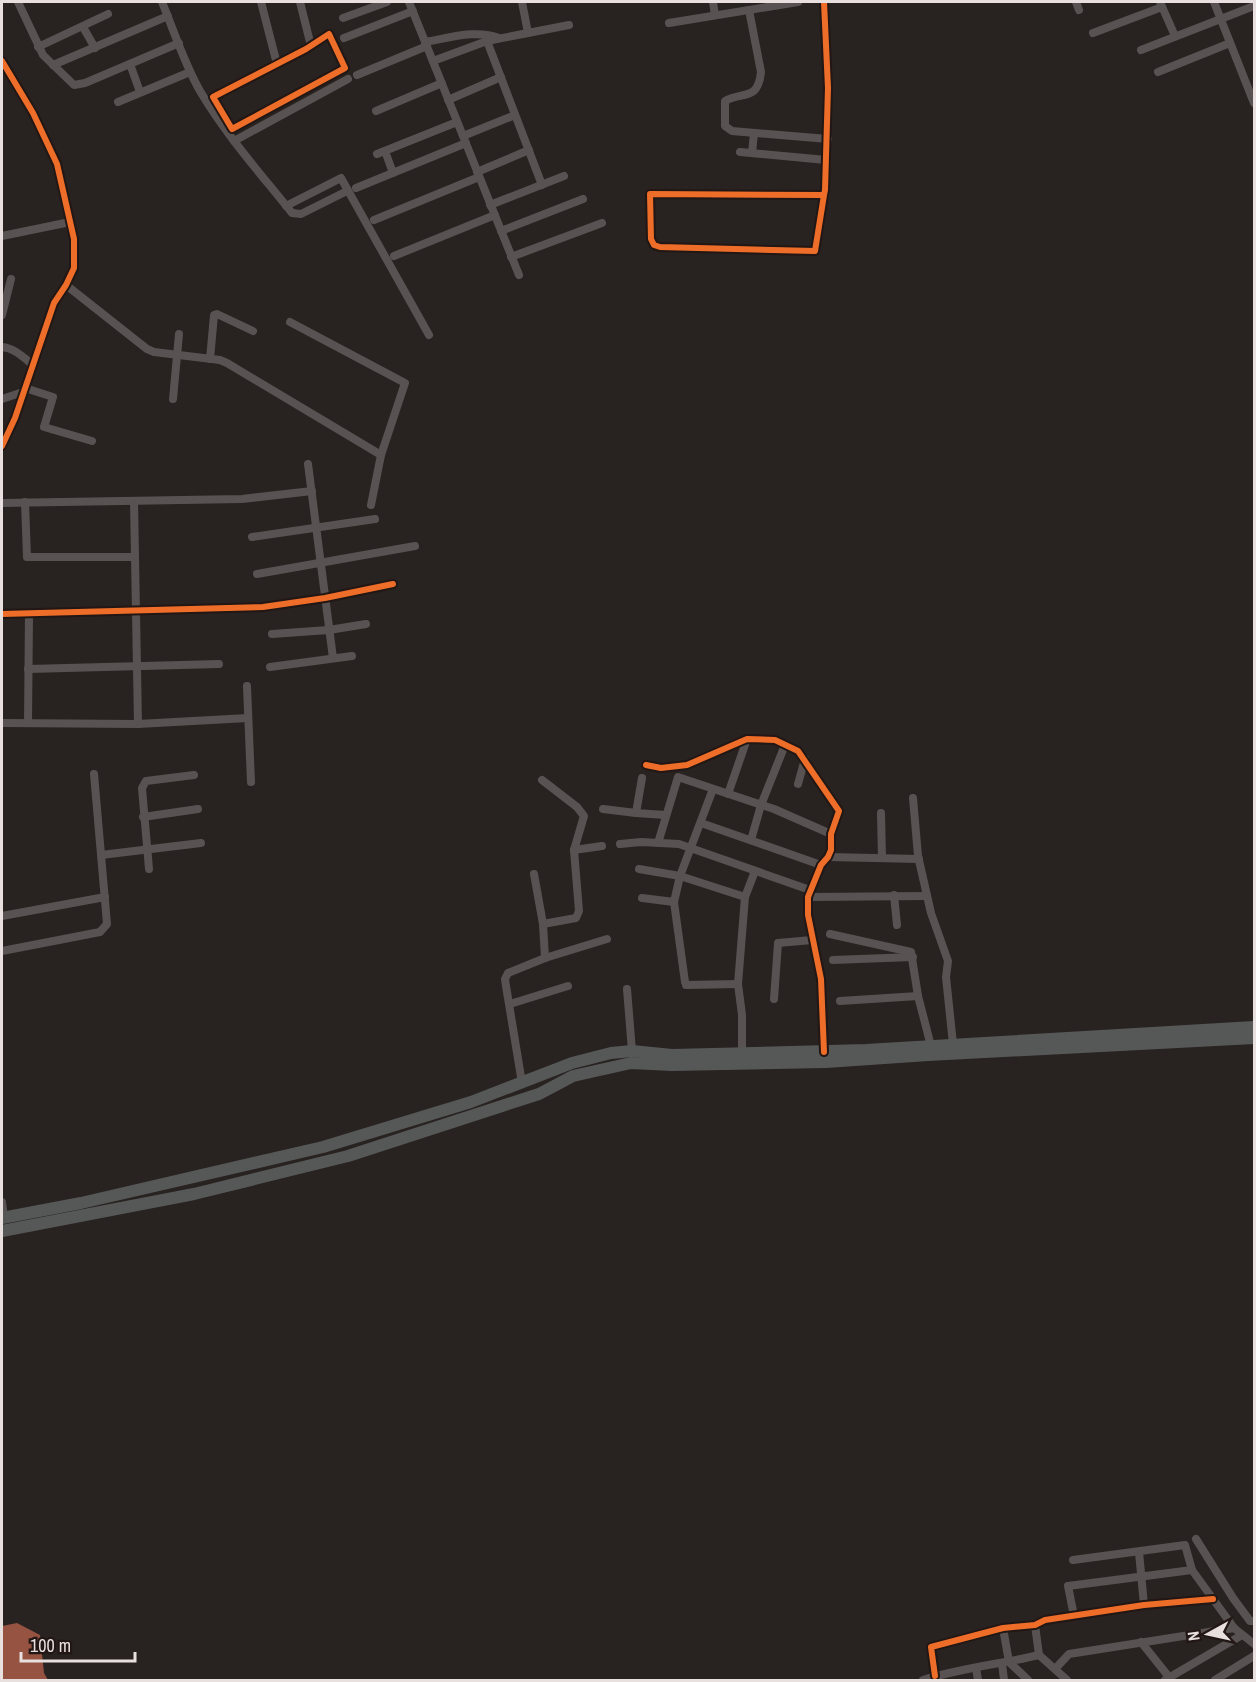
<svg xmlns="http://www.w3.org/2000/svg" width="1256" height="1682" font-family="'Archivo Narrow',sans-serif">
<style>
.water{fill:#965342}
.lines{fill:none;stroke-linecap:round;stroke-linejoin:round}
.minor{stroke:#585352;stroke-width:8}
.primary{stroke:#565858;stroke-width:12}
.cycleway-casing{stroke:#221714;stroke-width:10}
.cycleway{stroke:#ee6e29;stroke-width:6}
</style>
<rect width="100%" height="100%" fill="#282220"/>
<path class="water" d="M17,1623L40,1635L44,1673L48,1680H2V1626Z"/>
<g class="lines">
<g class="minor">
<path d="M18,2L43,55L74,85L85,83L179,43"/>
<path d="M162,2C174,31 184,63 200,91C226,135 260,173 292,213L301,214L347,191"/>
<path d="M261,2L277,64"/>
<path d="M300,2L311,46"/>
<path d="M409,2L519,275"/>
<path d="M522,2L528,33"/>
<path d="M713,2L715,15"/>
<path d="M824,2L828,88L825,190L824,195L815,251L660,247L654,245L651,239L650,194L824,195"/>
<path d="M1076,2L1079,10"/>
<path d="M1160,2L1175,36"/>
<path d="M1214,2L1254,103"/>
<path d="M749,10L761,72C758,101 744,91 725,101V126L732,131L828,139"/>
<path d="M343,18L387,2"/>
<path d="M669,23L798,2"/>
<path d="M83,27L95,48"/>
<path d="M1093,33L1162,7"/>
<path d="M329,34L345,68L232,129L213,97L306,49Z"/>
<path d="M344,38L413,11"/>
<path d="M487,41L542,185"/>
<path d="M425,42C449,38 476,29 499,38"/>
<path d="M38,47L108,14"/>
<path d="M1141,50L1254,6"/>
<path d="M2,61L33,113L57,164L74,239V268L66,285L54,303L15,418L2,446"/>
<path d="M433,61L487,41L569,25"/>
<path d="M130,64L140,92"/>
<path d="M53,65L168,16"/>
<path d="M1158,72L1230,43"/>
<path d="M357,75L427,46"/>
<path d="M448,100L501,77"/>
<path d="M118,102L190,72"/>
<path d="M376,111L442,83"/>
<path d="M463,136L515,115"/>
<path d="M234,141L348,79"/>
<path d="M385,151L393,173"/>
<path d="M740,152L826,160"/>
<path d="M752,153L754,133"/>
<path d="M377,154L457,122"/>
<path d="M477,172L529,150"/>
<path d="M356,188L466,143"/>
<path d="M490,205L564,176"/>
<path d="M286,206L341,178L429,335"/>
<path d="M374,220L479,177"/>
<path d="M501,231L583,199"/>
<path d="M2,236L70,222"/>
<path d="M394,256L495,215"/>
<path d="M511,257L602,223"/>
<path d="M66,285L147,349L154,352L220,360L227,363L381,455"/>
<path d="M2,315L11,279"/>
<path d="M290,322L405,383L381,455L371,505"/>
<path d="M2,347C14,348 23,357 33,365"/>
<path d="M210,359L214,315L217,314L253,331"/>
<path d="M25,388L53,397L44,427L92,441"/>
<path d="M2,399L23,392"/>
<path d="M173,399L179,334"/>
<path d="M308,464L333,658"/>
<path d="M134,501L138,724"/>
<path d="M25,502L27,557H135"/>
<path d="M2,503L242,499L312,491"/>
<path d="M252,537L375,519"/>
<path d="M257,574L415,546"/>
<path d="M2,614L263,607L325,598L393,584"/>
<path d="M272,634L329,630L366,624"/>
<path d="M270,667L352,656"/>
<path d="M28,669L219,664"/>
<path d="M247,686L251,782"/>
<path d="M2,723L138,724L248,718"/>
<path d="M28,723L29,613"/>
<path d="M646,765L661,768L687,765L747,739L775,740L798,751L839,811L831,834V850L828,857L821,865L808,897V915L821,979L824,1052"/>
<path d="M642,778L636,813L665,815"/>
<path d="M542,780L577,807L584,816L574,850"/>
<path d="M798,784L805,759"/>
<path d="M728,794L747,739"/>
<path d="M913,798L918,856L931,913L948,961L946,977L953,1044"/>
<path d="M603,809L636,813"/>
<path d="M881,813L882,858"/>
<path d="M143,817L198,809"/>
<path d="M701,823L821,865"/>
<path d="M751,840L761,805L785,745"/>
<path d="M658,843L678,777L774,809L831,834"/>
<path d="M620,844L641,842L679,844L810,890"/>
<path d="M101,855L201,843"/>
<path d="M828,857L919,859"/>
<path d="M149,869L142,788L146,781L194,775"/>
<path d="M639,869L680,876L745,897L755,871"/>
<path d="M534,874L543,924L545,958"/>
<path d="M894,895L897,925"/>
<path d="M808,897L927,896"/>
<path d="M642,898L674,902L680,876L713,789"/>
<path d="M674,902L685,982"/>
<path d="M2,916L105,897"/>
<path d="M543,924L576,918L579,911L574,850L602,846"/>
<path d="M830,934L911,952L918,996L931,1046"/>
<path d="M2,951L100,932L107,924L94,774"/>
<path d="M833,960L913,957"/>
<path d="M686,985L738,984"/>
<path d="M627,989L632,1051"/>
<path d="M774,999L778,943L812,940"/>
<path d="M840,1001L918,996"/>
<path d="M510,1004L568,986"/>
<path d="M742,1054V1015L738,984L745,897"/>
<path d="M522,1083L506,986L505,979L508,973L545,958L607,939"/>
<path d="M2,1202L4,1218"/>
<path d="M1196,1539L1233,1598L1250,1621H1254"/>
<path d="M1139,1552L1144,1605"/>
<path d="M1073,1560L1185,1545L1192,1570L1234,1628L1254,1644"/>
<path d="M1074,1616L1068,1586L1192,1570"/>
<path d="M1003,1628L1009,1662L1028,1680"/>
<path d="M1141,1642L1169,1677"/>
<path d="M1039,1655L1067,1680"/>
<path d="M1002,1663L1004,1680"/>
<path d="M976,1668L978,1680"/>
<path d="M1055,1669L1069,1654L1234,1628"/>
<path d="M935,1676L931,1647L1003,1628L1035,1625L1045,1620L1144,1605L1213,1599"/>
<path d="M923,1680C961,1668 1001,1664 1039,1655L1035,1625"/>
<path d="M1165,1680L1242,1635"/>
<path d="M1215,1680L1254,1656"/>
</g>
<g class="primary">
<path d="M2,1218L81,1203L323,1147L471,1102L572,1063L611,1053L632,1051L672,1055L866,1050L1254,1027"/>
<path d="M2,1231L194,1194L348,1156L539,1094L573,1076L631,1063L672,1065L826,1062L928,1055L1254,1038"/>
</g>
<g class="cycleway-casing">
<g id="cycleway">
<path d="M824,2L828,88L825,190L824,195L815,251L660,247L654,245L651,239L650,194L824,195"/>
<path d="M329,34L345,68L232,129L213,97L306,49Z"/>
<path d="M2,61L33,113L57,164L74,239V268L66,285L54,303L15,418L2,446"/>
<path d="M2,614L263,607L325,598L393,584"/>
<path d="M646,765L661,768L687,765L747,739L775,740L798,751L839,811L831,834V850L828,857L821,865L808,897V915L821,979L824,1052"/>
<path d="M935,1676L931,1647L1003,1628L1035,1625L1045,1620L1144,1605L1213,1599"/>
</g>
</g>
<use href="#cycleway" class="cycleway"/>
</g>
<rect width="1256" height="1682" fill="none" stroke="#e8e0de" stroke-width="6"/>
<g transform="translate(1208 1634) rotate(262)" stroke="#221714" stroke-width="4.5" paint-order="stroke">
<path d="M0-4.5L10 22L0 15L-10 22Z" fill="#e8e0de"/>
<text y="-9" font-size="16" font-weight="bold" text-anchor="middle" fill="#e8e0de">N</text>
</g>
<path d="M21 1652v9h114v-9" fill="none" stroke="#e8e0de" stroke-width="3"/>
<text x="30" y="1652" font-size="18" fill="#e8e0de" stroke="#221714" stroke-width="4.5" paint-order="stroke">100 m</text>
</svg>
